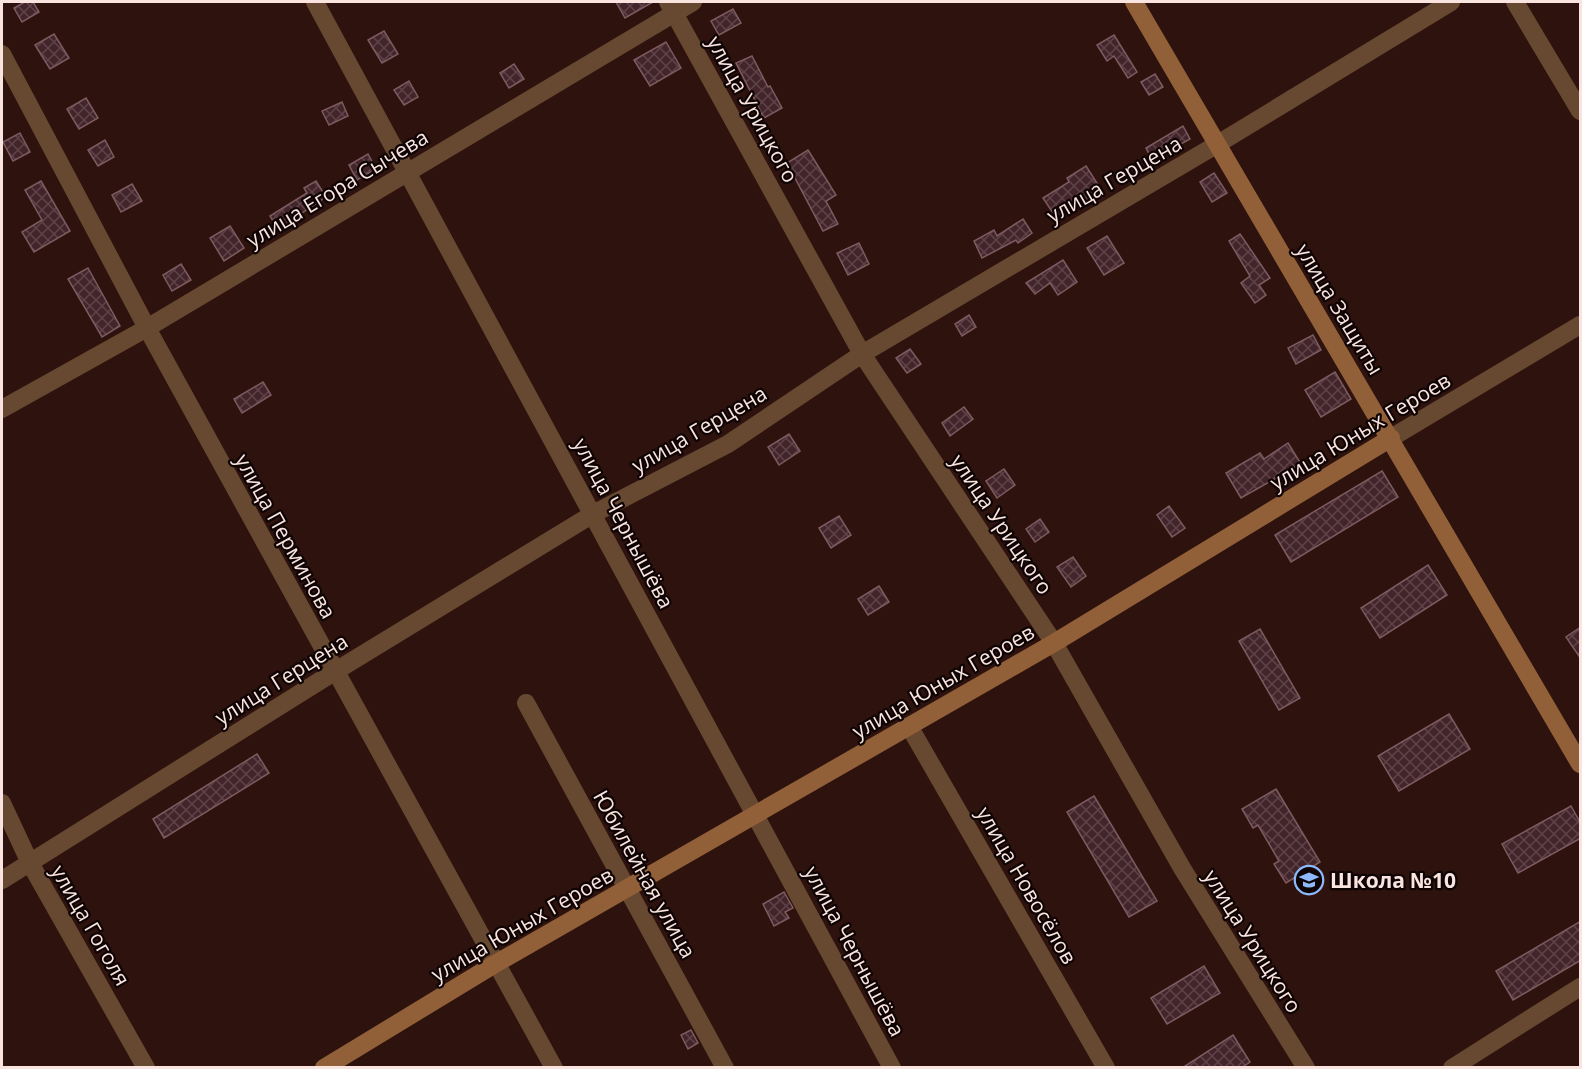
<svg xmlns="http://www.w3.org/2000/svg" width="1582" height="1069" font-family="'Open Sans',sans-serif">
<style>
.building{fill:url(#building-cross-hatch);stroke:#7e5a61;stroke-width:1.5}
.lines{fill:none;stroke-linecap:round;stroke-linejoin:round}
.street{stroke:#674830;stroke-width:18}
.secondary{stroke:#916039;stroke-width:18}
.labels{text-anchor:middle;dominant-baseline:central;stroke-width:4.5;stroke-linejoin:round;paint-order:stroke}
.street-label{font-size:21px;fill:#f9e4e0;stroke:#0e0403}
.poi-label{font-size:21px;font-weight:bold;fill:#f9e4e0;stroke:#0e0403;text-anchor:start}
</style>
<defs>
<pattern id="building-cross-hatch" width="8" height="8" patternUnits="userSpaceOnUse" patternTransform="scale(1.5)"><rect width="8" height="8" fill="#42242b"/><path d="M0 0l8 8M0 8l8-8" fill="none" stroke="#5e4449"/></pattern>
</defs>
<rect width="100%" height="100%" fill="#2e120d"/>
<g class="building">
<path d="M25,2H33L39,12L22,22L14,8Z"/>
<path d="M616,2H653L625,18Z"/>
<path d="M733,9L741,23L719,35L711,21Z"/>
<path d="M384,31L398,54L382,63L368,40Z"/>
<path d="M54,34L69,58L50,69L35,45Z"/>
<path d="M1114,35L1137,72L1128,78L1114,56L1107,61L1097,45Z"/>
<path d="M666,42L681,68L650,86L634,60Z"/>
<path d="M752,56L768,87L770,86L782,108L764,118L736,63Z"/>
<path d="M514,64L524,79L509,88L500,73Z"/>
<path d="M1155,74L1163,87L1149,95L1141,82Z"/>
<path d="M409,81L418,97L404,105L394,90Z"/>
<path d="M86,98L98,118L79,129L67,109Z"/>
<path d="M342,102L348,116L329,125L322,111Z"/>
<path d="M1183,126L1190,139L1152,160L1146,148Z"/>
<path d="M20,133L30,152L13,161L3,142Z"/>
<path d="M105,140L114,157L98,166L88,150Z"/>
<path d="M808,150L836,195L826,201L838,224L823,231L787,163Z"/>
<path d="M368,154L376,169L357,180L349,165Z"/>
<path d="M1086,166L1102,191L1057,219L1043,198L1069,182L1067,178Z"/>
<path d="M1214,173L1227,193L1212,202L1200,182Z"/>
<path d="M41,181L70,231L34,252L22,232L42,220L25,190Z"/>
<path d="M316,181L326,197L278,229L270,216L307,193L304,188Z"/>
<path d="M132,184L142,201L121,212L112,195Z"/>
<path d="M1023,219L1032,233L1018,243L1016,240L982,258L974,241L994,230L997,236Z"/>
<path d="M230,226L244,248L224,261L210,238Z"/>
<path d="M1240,234L1270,278L1259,285L1266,295L1255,303L1241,283L1250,276L1229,241Z"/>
<path d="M1107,236L1124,263L1104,275L1087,248Z"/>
<path d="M859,243L869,264L848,275L837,253Z"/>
<path d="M1063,260L1077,282L1058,295L1050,283L1035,294L1026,283Z"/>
<path d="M181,264L191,280L172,291L163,275Z"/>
<path d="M88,268L120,326L102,337L68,279Z"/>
<path d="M969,315L976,327L962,336L955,324Z"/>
<path d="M1313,335L1321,350L1296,364L1288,348Z"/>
<path d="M910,349L921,364L907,373L896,358Z"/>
<path d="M1335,372L1351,399L1321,417L1305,390Z"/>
<path d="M263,382L271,395L242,413L234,399Z"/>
<path d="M964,407L973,419L950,436L942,423Z"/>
<path d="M789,434L800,451L779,465L768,447Z"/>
<path d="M1288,443L1301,464L1241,498L1226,473L1260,453L1264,459Z"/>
<path d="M1004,469L1015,485L997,498L986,481Z"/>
<path d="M1382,471L1398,497L1291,562L1275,535Z"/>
<path d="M1169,506L1185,528L1172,537L1157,515Z"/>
<path d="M839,516L851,535L831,548L819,528Z"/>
<path d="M1040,519L1049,532L1035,542L1026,529Z"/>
<path d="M1073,557L1086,576L1071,587L1057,567Z"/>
<path d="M1428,565L1447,595L1380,638L1361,608Z"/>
<path d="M879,586L889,602L868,615L858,599Z"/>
<path d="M1581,627V659L1566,637Z"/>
<path d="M1260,629L1300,698L1279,710L1239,641Z"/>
<path d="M1449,714L1470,749L1399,791L1378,756Z"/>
<path d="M257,754L269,773L164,838L153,819Z"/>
<path d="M1276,789L1320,862L1286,883L1274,864L1279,861L1258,825L1253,828L1242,809Z"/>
<path d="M1094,796L1157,901L1129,917L1067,812Z"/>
<path d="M1571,806L1581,824V838L1518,873L1502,844Z"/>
<path d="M784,892L793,908L785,912L789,918L774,926L763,904Z"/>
<path d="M1581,921V960L1513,1000L1496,971Z"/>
<path d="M1204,966L1220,993L1167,1024L1151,998Z"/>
<path d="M691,1030L698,1043L688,1049L681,1035Z"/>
<path d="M1233,1035L1250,1062L1241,1068H1182Z"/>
</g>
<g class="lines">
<g class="street">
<path d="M315,2L892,1068"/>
<path d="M668,2L862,354L1054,643L1182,868L1306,1068"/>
<path d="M1515,2L1580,111"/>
<path d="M2,54L147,328L554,1068"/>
<path d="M2,409L147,328L693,2"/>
<path d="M1391,438L1580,325"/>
<path d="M526,703L725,1068"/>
<path d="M909,726L1106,1068"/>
<path d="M2,803L30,863L146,1068"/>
<path d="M2,880L334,672L593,514L728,444L862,354L1216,145L1451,2"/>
<path d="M1452,1068L1580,987"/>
</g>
<g class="secondary">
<path d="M1134,2L1580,764"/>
<path d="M324,1068L495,964L1054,643L1391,438"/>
</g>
</g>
<defs>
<g id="school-ring" transform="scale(1.5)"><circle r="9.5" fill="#0e0403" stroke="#8eb9fc" stroke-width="1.5"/><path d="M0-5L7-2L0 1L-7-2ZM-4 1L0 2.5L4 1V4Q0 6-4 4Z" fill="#8eb9fc"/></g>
</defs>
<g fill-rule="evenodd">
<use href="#school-ring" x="1309" y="880"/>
</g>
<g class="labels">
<g class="street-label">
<text transform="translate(753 109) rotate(61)">улица Урицкого</text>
<text transform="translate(1114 179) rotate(-30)">улица Герцена</text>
<text transform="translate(337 188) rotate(-31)">улица Егора Сычева</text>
<text transform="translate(1340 309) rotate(59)">улица Защиты</text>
<text transform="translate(699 429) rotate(-30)">улица Герцена</text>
<text transform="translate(1360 431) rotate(-31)">улица Юных Героев</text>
<text transform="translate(624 523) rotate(62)">улица Чернышёва</text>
<text transform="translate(1002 524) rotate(56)">улица Урицкого</text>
<text transform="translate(286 536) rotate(61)">улица Перминова</text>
<text transform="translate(281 679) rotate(-32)">улица Герцена</text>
<text transform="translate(943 681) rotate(-30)">улица Юных Героев</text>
<text transform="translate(645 874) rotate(61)">Юбилейная улица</text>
<text transform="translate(1027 885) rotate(60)">улица Новосёлов</text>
<text transform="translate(522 924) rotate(-30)">улица Юных Героев</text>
<text transform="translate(91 925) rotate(60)">улица Гоголя</text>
<text transform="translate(1253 941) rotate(58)">улица Урицкого</text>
<text transform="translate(855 951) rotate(62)">улица Чернышёва</text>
</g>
<g class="poi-label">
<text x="1330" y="880">Школа №10</text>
</g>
</g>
<rect width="1582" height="1069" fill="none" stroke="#f9e4e0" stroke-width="6"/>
</svg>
